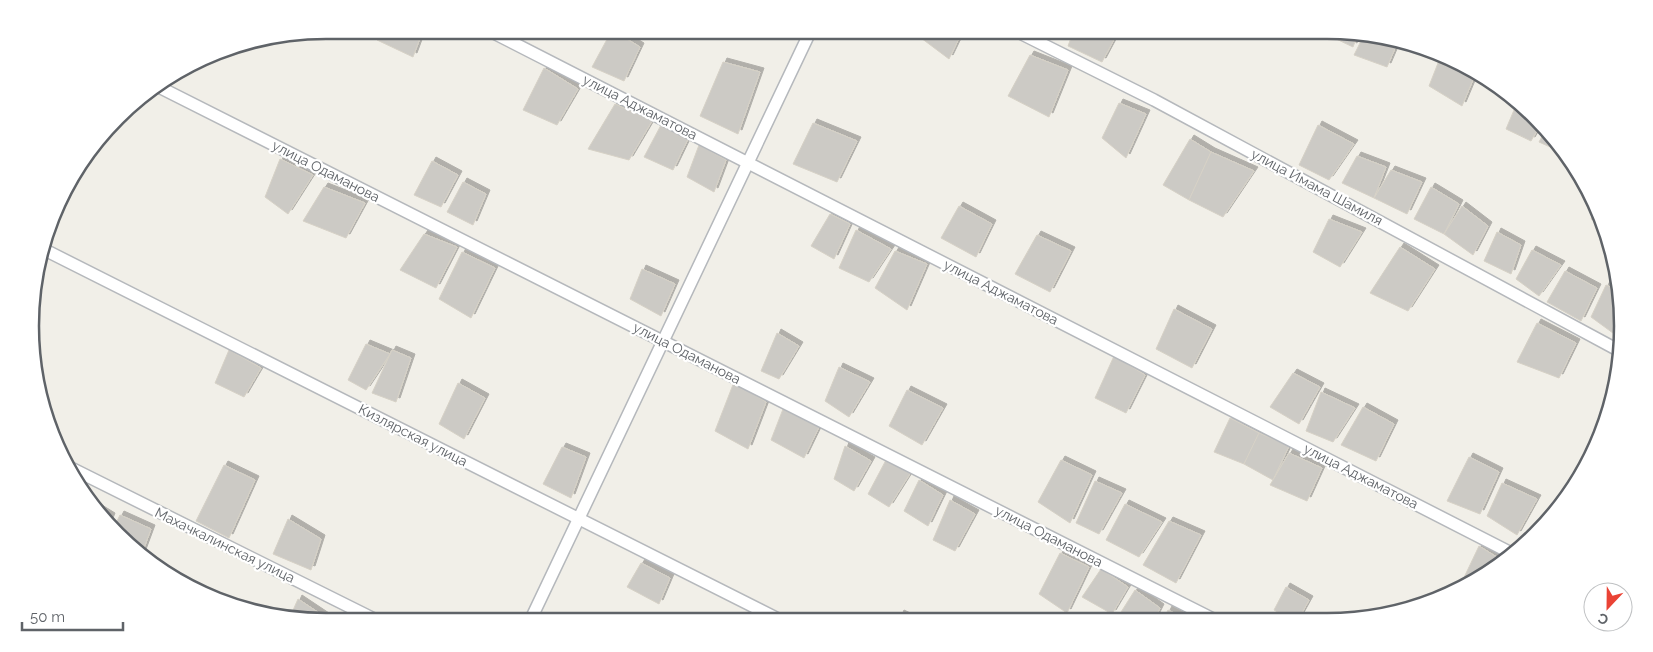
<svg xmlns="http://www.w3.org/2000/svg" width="1653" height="652" font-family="Raleway,sans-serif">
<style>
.building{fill:#cccac5;stroke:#d6d1c6;filter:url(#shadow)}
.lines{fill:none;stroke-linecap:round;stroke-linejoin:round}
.minor-casing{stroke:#b5b8bc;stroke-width:14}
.minor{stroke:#fff;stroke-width:11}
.labels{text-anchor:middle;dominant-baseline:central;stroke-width:4.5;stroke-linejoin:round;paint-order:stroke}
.street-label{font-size:14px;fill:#5f6368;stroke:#fff}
.rim{fill:none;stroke:#5f6368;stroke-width:2.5}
</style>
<defs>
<filter id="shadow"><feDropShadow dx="4" dy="-4" stdDeviation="0" flood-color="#0004"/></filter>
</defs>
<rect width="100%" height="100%" fill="#f1efe8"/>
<g class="building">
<path d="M381,30H423L413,57L377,40Z"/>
<path d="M612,30L640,47L624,81L592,67Z"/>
<path d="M925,30H963L949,59L921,38Z"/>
<path d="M1074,30H1119L1102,62L1068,46Z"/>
<path d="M1333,31L1358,34L1353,47L1330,36Z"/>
<path d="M1364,35L1399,39L1387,67L1354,55Z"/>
<path d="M1030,55L1068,70L1049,117L1008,96Z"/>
<path d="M1440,58L1475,75L1462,106L1429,86Z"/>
<path d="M723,62L760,72L738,134L700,116Z"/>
<path d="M544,68L578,89L557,125L523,110Z"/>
<path d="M1119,103L1146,114L1126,158L1102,138Z"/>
<path d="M1517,103L1539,127L1531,141L1506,129Z"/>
<path d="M615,104L652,121L629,160L588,149Z"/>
<path d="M813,123L857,141L837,182L793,164Z"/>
<path d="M661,125L688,139L673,170L644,157Z"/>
<path d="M1318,125L1354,144L1329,180L1299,165Z"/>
<path d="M1544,133L1559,151L1539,142Z"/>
<path d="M1190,139L1211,152L1189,200L1163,185Z"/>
<path d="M699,145L726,160L714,192L687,177Z"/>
<path d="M1211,152L1254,171L1223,217L1189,200Z"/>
<path d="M1357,156L1386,167L1374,198L1342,183Z"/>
<path d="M280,159L313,175L288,214L265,197Z"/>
<path d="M432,161L458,175L441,207L414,195Z"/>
<path d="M1391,170L1422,182L1407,214L1374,198Z"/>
<path d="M463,182L486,194L473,225L447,212Z"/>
<path d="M324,187L365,203L346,238L303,221Z"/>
<path d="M1431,187L1459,204L1444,234L1414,219Z"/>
<path d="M959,206L992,224L976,257L941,238Z"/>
<path d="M1462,206L1488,226L1473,255L1444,234Z"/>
<path d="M1595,212L1599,224L1591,219Z"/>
<path d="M830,214L850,224L834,259L811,246Z"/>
<path d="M1329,219L1362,232L1340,267L1313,252Z"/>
<path d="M856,230L891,249L869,282L839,268Z"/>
<path d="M1497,232L1521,245L1511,274L1484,261Z"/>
<path d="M424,234L457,247L436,288L400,270Z"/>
<path d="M1037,235L1071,251L1050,292L1015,274Z"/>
<path d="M1400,247L1435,269L1408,311L1370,293Z"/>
<path d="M1532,250L1561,265L1539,296L1516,279Z"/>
<path d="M895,251L927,264L907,310L875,288Z"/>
<path d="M462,252L495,268L471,318L439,299Z"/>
<path d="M642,269L675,284L661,316L630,299Z"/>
<path d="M1565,271L1597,288L1581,321L1547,302Z"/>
<path d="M1606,285L1620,291L1617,336L1591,317Z"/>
<path d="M1174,309L1212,329L1192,368L1156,349Z"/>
<path d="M1537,323L1576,343L1559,378L1517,362Z"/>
<path d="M777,333L799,346L779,379L761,371Z"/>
<path d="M366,344L390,354L366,390L348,380Z"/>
<path d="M229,350L261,368L244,397L215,383Z"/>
<path d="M392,350L411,358L396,402L372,393Z"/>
<path d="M1114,356L1145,375L1126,413L1095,398Z"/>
<path d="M839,367L870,382L849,417L825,401Z"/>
<path d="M1293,373L1320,387L1299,424L1270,407Z"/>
<path d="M734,382L766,402L748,449L715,431Z"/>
<path d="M458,383L485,398L464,439L439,424Z"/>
<path d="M907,390L943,408L922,445L889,426Z"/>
<path d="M1321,392L1355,408L1333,442L1306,431Z"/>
<path d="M1363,407L1394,424L1376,461L1341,445Z"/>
<path d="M783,409L819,427L804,458L771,440Z"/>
<path d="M1230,418L1259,433L1244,464L1214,452Z"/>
<path d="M1259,433L1289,446L1273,480L1244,464Z"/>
<path d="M845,446L871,461L854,491L834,479Z"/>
<path d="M562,447L586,457L571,498L543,484Z"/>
<path d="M1289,453L1322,468L1307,501L1270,485Z"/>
<path d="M1469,457L1499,472L1480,514L1447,501Z"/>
<path d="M886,460L911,472L889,507L868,494Z"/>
<path d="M1061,460L1092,475L1070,523L1038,502Z"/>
<path d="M224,465L255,480L229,538L196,521Z"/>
<path d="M919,480L943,495L928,526L904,511Z"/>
<path d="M1095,481L1122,493L1099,534L1076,523Z"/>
<path d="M1502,483L1537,499L1517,535L1487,516Z"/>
<path d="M950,500L975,514L955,551L933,540Z"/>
<path d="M1125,504L1162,522L1139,557L1106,540Z"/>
<path d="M98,509L111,517L109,522Z"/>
<path d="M120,515L151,529L141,556L114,527Z"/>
<path d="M288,519L321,539L311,570L273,554Z"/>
<path d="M1169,521L1201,535L1176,583L1143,565Z"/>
<path d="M1479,546L1503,561L1461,590L1459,588Z"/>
<path d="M1060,553L1089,567L1067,613L1039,594Z"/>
<path d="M641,563L670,578L659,604L627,587Z"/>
<path d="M1101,569L1128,587L1112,614L1082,597Z"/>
<path d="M1286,587L1309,600L1298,620H1291L1274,610Z"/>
<path d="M1135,590L1160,608L1154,620H1116Z"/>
<path d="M298,599L328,619L327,622L290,617Z"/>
<path d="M1168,610L1187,620H1163Z"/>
<path d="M900,614L915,621H897Z"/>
</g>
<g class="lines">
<g class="minor-casing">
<g id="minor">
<path d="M488,30L1513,554"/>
<path d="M1014,30L1154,100L1616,349"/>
<path d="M159,87L1215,620"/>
<path d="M45,250L782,621"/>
<path d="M71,468L380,622"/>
<path d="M530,621L811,30"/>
</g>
</g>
<use href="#minor" class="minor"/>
</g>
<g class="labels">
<g class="street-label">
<text transform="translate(640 107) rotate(27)">улица Аджаматова</text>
<text transform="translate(326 171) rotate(27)">улица Одаманова</text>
<text transform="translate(1317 187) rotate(28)">улица Имама Шамиля</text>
<text transform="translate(1001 292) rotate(27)">улица Аджаматова</text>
<text transform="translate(687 353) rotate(27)">улица Одаманова</text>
<text transform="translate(413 435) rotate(27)">Кизлярская улица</text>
<text transform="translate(1361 476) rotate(27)">улица Аджаматова</text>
<text transform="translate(1049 536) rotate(27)">улица Одаманова</text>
<text transform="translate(225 545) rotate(26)">Махачкалинская улица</text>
</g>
</g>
<path d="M0 0H1653V652H0ZM326 39H1327A287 287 0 0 1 1614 326V326A287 287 0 0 1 1327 613H326A287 287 0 0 1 39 326V326A287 287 0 0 1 326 39Z" fill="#fff" fill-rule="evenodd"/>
<path class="rim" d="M326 39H1327A287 287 0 0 1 1614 326V326A287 287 0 0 1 1327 613H326A287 287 0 0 1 39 326V326A287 287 0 0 1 326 39Z"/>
<g transform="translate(1608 607) rotate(202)"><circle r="24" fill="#ffffff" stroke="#bfc1c3"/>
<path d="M0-4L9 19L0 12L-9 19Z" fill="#ea4335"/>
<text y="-8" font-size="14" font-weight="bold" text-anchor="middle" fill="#5f6368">С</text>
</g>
<path d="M22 622v8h101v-8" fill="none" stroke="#5f6368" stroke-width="2.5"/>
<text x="30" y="622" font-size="15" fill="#5f6368" stroke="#ffffff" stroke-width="4" paint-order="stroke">50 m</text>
</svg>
